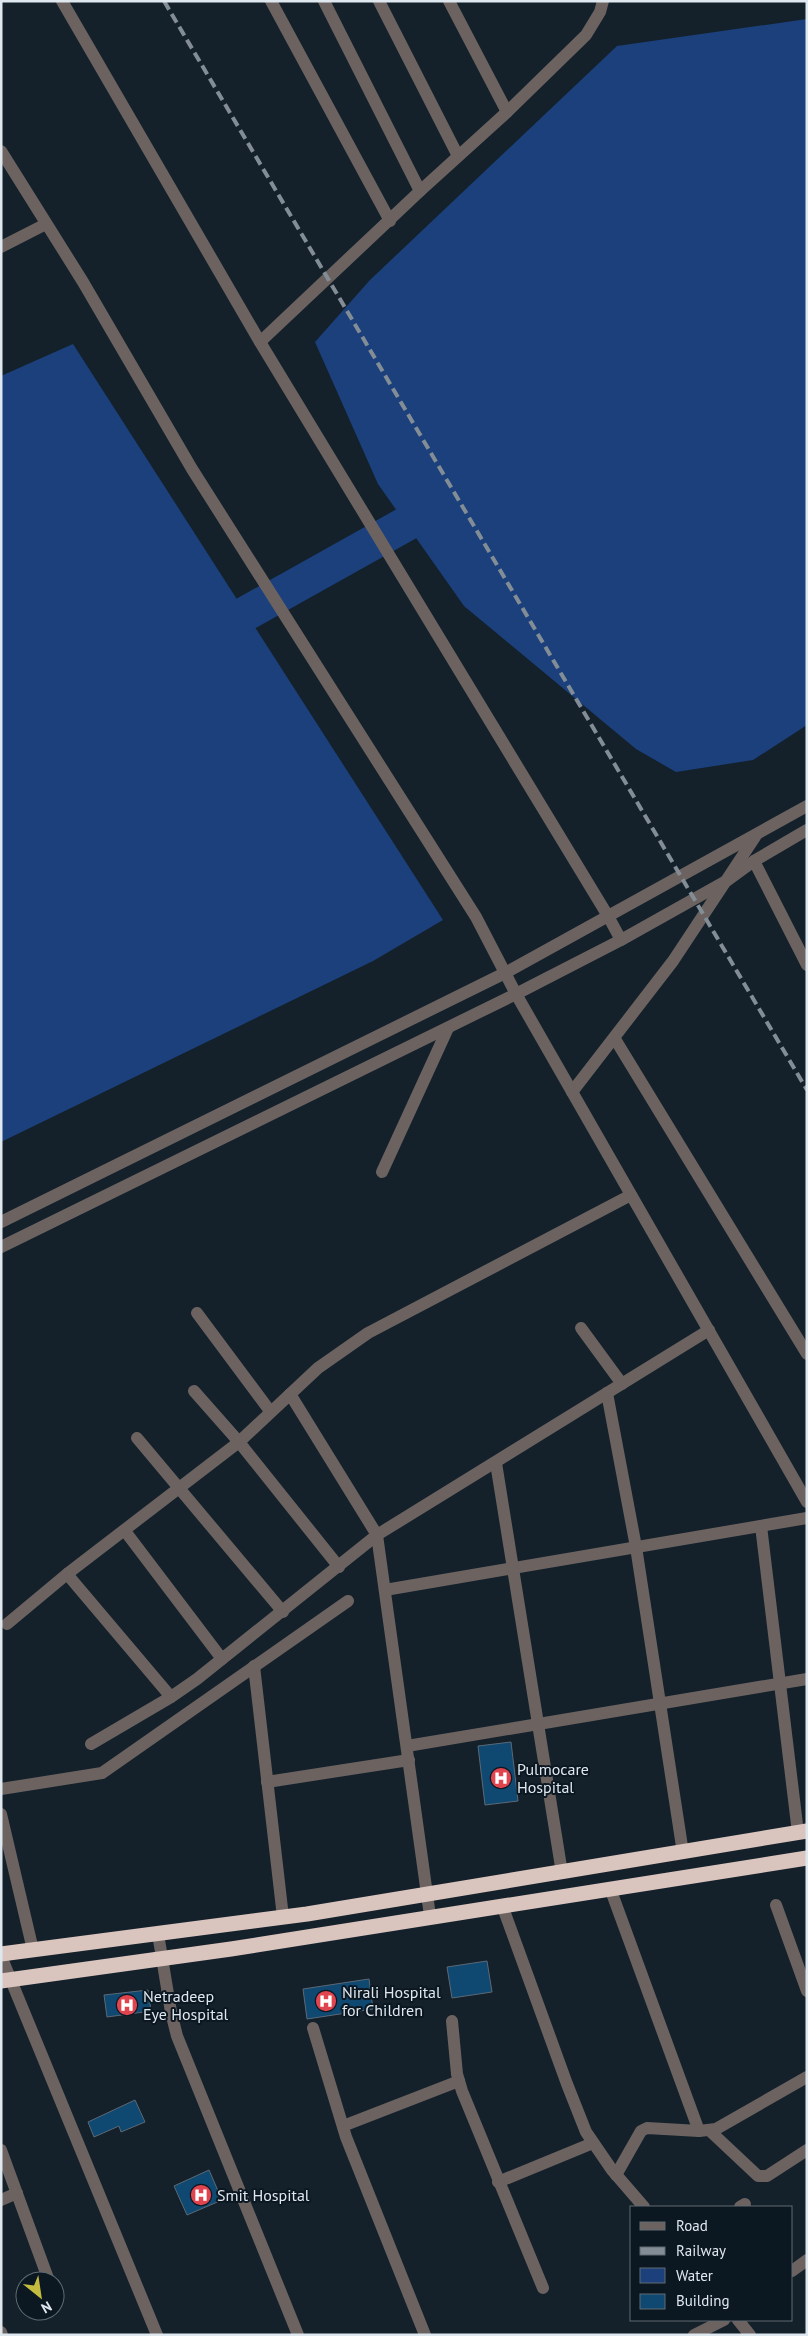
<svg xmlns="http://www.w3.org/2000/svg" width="808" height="2336" font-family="'PT Sans',sans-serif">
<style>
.water{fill:#1b407c}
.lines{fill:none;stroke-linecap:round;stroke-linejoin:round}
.river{stroke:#1b407c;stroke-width:35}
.building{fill:#0f4870;stroke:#5b6976}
.minor{stroke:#6c6361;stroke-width:12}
.highway{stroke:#dac4be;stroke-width:15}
.rail{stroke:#838d96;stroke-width:4;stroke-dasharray:10 5;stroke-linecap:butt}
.labels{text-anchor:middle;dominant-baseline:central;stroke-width:4;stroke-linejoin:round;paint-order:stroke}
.poi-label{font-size:16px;fill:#e0e8ef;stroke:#0b1721;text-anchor:start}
</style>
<rect width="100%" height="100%" fill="#14212b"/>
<g class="water">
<path d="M807,19V725L753,760L676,772L636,749L464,606L378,484L315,342L370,280L617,46Z"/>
<path d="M73,344L443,920L373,961L1,1142V376Z"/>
</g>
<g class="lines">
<path class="river" d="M204,637L447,501"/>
</g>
<g class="building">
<path d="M511,1742L518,1801L485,1805L478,1746Z"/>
<path d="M487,1961L492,1992L452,1998L447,1967Z"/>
<path d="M369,1979L373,2009L307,2019L303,1989Z"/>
<path d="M148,1990L151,2011L107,2017L104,1995Z"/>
<path d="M135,2100L145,2122L121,2132L119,2126L94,2137L88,2122Z"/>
<path d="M209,2170L222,2200L187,2215L174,2186Z"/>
</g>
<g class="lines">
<g class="minor">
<path d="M62,1L260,342L608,916L621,940"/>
<path d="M271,1L390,221"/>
<path d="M324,1L420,191"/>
<path d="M379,1L458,156"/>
<path d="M449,1L507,112"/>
<path d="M1,151L83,282L192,469L476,917L516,994L807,1502"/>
<path d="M1,247L46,224"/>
<path d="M260,342L420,191L507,112L586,35L600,12L603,1"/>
<path d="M754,861L807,965"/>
<path d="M615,1039L807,1354"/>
<path d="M572,1092L673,961L755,837"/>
<path d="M382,1172L448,1028"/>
<path d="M1,1222L505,973L807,806"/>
<path d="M1,1247L516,994L621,940L728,880L754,861L807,830"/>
<path d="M197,1313L270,1411"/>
<path d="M581,1328L622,1384"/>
<path d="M194,1391L239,1442L339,1567"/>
<path d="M607,1393L636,1547L683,1853"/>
<path d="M290,1394L377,1535L430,1916"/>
<path d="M137,1438L283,1612"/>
<path d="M496,1463L562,1873"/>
<path d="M761,1526L798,1833"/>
<path d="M125,1531L222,1659"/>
<path d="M67,1574L171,1697"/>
<path d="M385,1590L807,1518"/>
<path d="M7,1624L67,1574L239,1442L318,1368L368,1333L631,1195"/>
<path d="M254,1666L283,1917"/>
<path d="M91,1744L171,1697L197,1679L377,1535L709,1330"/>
<path d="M407,1746L807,1679"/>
<path d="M267,1782L409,1760"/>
<path d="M1,1789L102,1773L348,1601"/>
<path d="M1,1814L33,1950"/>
<path d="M610,1888L699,2131"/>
<path d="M502,1905L567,2084L586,2132L612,2170L644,2207"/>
<path d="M776,1905L807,1991"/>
<path d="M158,1934L171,2012L177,2036L298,2335"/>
<path d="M1,1956L157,2335"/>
<path d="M452,2021L457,2074L462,2091L543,2288"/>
<path d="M313,2028L346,2137L425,2335"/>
<path d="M343,2126L459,2081"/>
<path d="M709,2130L758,2176H767L807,2150"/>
<path d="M1,2150L49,2281"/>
<path d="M616,2175L641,2131L647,2128L699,2131L716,2129L807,2077"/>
<path d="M498,2182L593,2143"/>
<path d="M1,2200L17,2193"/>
<path d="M740,2207L745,2204"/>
<path d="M792,2271L807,2260"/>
<path d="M738,2320L750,2335"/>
<path d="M1,2332L2,2335"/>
<path d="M694,2335L724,2320"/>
</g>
<g class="highway">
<path d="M1,1954L307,1914L807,1831"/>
<path d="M1,1981L231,1949L807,1858"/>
</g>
<path class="rail" d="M164,1L807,1090"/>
</g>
<defs>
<g id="hospital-disc" transform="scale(1.125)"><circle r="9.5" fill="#e0444e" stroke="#0b1721"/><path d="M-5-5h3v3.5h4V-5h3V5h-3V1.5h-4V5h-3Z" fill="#fff"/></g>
</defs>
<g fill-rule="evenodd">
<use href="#hospital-disc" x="501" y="1778"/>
<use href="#hospital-disc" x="326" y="2001"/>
<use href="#hospital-disc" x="127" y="2005"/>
<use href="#hospital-disc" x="201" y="2195"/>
</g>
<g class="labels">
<g class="poi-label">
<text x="517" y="1769">Pulmocare<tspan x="517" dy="18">Hospital</tspan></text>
<text x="342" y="1992">Nirali Hospital<tspan x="342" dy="18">for Children</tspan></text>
<text x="143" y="1996">Netradeep<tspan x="143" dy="18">Eye Hospital</tspan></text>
<text x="217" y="2195">Smit Hospital</text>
</g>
</g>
<rect width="808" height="2336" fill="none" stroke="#e0e8ef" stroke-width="5"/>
<rect x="630" y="2206" width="162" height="115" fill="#0b1721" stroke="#606b73"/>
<rect x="640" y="2222" width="25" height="8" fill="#6c6361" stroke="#606b73"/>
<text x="676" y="2231" font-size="15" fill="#e0e8ef">Road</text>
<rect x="640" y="2247" width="25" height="8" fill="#838d96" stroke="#606b73"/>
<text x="676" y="2256" font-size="15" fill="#e0e8ef">Railway</text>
<rect x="640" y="2268" width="25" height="15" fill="#1b407c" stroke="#606b73"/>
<text x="676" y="2281" font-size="15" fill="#e0e8ef">Water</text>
<rect x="640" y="2294" width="25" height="15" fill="#0f4870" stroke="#606b73"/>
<text x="676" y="2306" font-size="15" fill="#e0e8ef">Building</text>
<g transform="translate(40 2296) rotate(150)"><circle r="24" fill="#0b1721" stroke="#606b73"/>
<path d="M0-4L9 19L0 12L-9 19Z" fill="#c4bc3e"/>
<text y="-8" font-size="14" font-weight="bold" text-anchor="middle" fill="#e0e8ef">N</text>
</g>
</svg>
